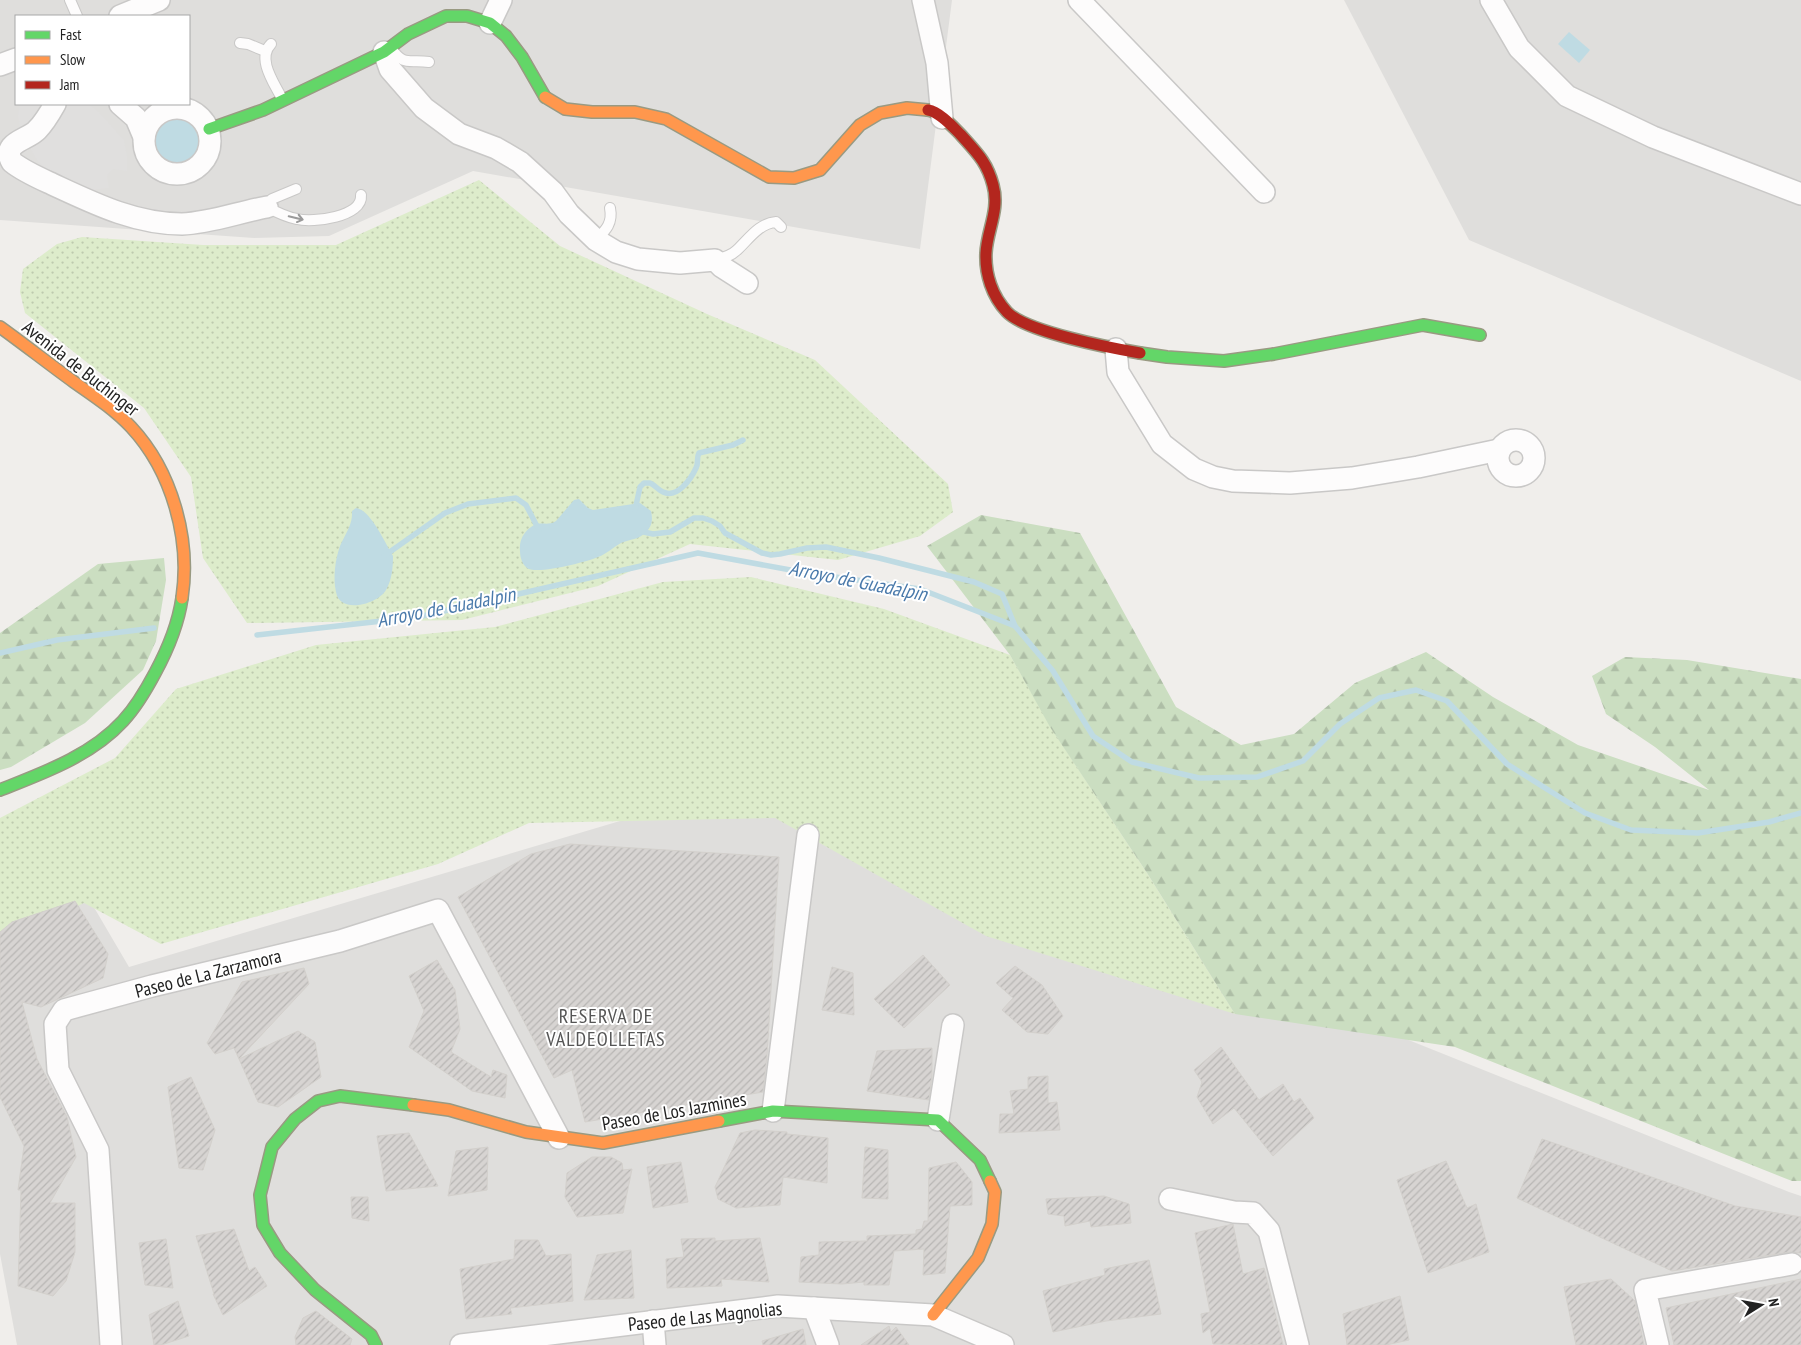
<svg xmlns="http://www.w3.org/2000/svg" width="1801" height="1345" font-family="'PT Sans Narrow',sans-serif">
<style>
.residential{fill:#dfdedc;fill-rule:evenodd}
.grass{fill:url(#grass-dots)}
.forest{fill:url(#forest-firs)}
.parking{fill:#e0dfde}
.water{fill:#bfdbe3}
.lines{fill:none;stroke-linecap:round;stroke-linejoin:round}
.stream{stroke:#bfdbe3;stroke-width:5.5}
.building{fill:url(#building-hatch);stroke:#d3d0cc}
.lane-casing{stroke:#c9c8c7;stroke-width:12}
.street-casing{stroke:#c9c8c7;stroke-width:24}
.fast-casing{stroke:#999a82;stroke-width:14}
.slow-casing{stroke:#999a82;stroke-width:14}
.jam-casing{stroke:#999a82;stroke-width:14}
.lane{stroke:#fdfcfc;stroke-width:10}
.street{stroke:#fdfcfc;stroke-width:21}
.fast{stroke:#63d668;stroke-width:11}
.slow{stroke:#ff974d;stroke-width:11}
.jam{stroke:#b3261e;stroke-width:11}
.oneway{stroke:#9a9a9a}
.labels{text-anchor:middle;dominant-baseline:central;stroke-width:4;stroke-linejoin:round;paint-order:stroke}
.street-label{font-size:19px;fill:#222;stroke:#fff}
.water-label{font-size:20px;font-style:italic;fill:#4a7aab;stroke:#fff}
.neighbourhood-label{font-size:20px;letter-spacing:1px;fill:#555;stroke:#fff}
</style>
<defs>
<pattern id="grass-dots" width="8" height="8" patternUnits="userSpaceOnUse" patternTransform="scale(1.25)"><rect width="8" height="8" fill="#ddeccb"/><path d="M2 2h.1M6 6h.1" fill="none" stroke="#bdcaae" stroke-width="1.8" stroke-linecap="round"/></pattern>
<pattern id="forest-firs" width="22" height="20" patternUnits="userSpaceOnUse" patternTransform="scale(1.25)"><rect width="22" height="20" fill="#cbdec1"/><path d="M5 1l3.5 6h-7zM16 11l3.5 6h-7z" fill="#aebea6"/></pattern>
<pattern id="building-hatch" width="6" height="6" patternUnits="userSpaceOnUse" patternTransform="scale(1.25)"><rect width="6" height="6" fill="#d7d4d2"/><path d="M-1 1l2-2M0 6l6-6M5 7l2-2" fill="none" stroke="#b8b6b4"/></pattern>
</defs>
<rect width="100%" height="100%" fill="#f0eeeb"/>
<g class="residential">
<path d="M0,0H952L920,249L473,171L329,236L254,238L0,220ZM16,16H189V104H16Z"/>
<path d="M1344,0H1801V381L1469,240Z"/>
<path d="M758,780L1789,1192L1801,1196V1345H17L0,1254V935L85,892L129,967Z"/>
</g>
<g class="grass">
<path d="M479,180L560,246L707,314L815,360L948,484L953,512L920,536L838,560L690,544L598,586L462,620L247,623L203,558L191,477L144,408L25,313L20,292L23,269L57,244L82,237L203,245H336Z"/>
<path d="M751,577L884,609L1010,655L1053,731L1147,873L1235,1014L986,936L775,818L529,823L438,864L161,944L84,903L0,944V818L115,758L176,689L316,645L495,627L663,582Z"/>
</g>
<g class="forest">
<path d="M981,515L1080,533L1176,707L1241,745L1294,734L1355,683L1426,652L1493,697L1578,745L1709,790L1655,747L1606,714L1592,676L1625,657L1687,660L1801,679V1181H1792L1455,1047L1235,1014L1147,873L1050,727L1010,655L927,546Z"/>
<path d="M164,558L166,580L156,641L143,670L85,723L11,767L0,770V633L98,564Z"/>
</g>
<path class="parking" d="M20,104H89L99,112L124,140L127,156V171L113,169L107,176L109,188L92,190L72,186L54,175L38,162L28,145L33,125L20,128L18,115Z"/>
<g class="water">
<path d="M1569,32L1590,50L1579,63L1558,44Z"/>
<circle cx="176" cy="140" r="24"/>
<path d="M579,499L588,508L593,510L640,503L651,511C653,520 652,526 646,532C639,540 630,539 621,543C613,547 607,554 598,557C587,562 536,575 527,568C522,564 520,557 520,551C519,541 523,533 531,527C540,520 547,527 556,521L574,500Z"/>
<path d="M356,508C371,510 385,543 393,556C393,567 392,580 386,590C378,604 340,615 336,592C333,578 335,560 340,546C345,534 353,525 352,511Z"/>
</g>
<g class="lines">
<g class="stream">
<path d="M635,510L640,487L644,483H650C655,485 658,490 663,492C677,499 691,479 696,468C699,463 696,458 699,453L733,445L743,440"/>
<path d="M639,531L653,534L670,532L694,518H703L712,521L720,526L725,533L762,553L771,555L780,554L807,548L826,547L879,558L974,582L1002,594L1015,626"/>
<path d="M384,556L445,513L468,504L516,498L526,505L539,530"/>
<path d="M257,635L418,617L698,553L807,573L920,589L1015,626L1053,671L1093,736L1132,762L1199,778L1257,777L1303,761L1340,724L1379,698L1416,690L1447,701L1507,764L1585,813L1631,830L1698,833L1769,822L1801,813"/>
<path d="M0,653L57,640L154,628"/>
</g>
</g>
<g class="building">
<path d="M570,844L779,857L767,1056L763,1092L585,1122L572,1070L554,1078L458,897L531,854Z"/>
<path d="M75,901L108,954L103,978L41,1007L22,1002L37,1059L67,1117L76,1157L50,1203H75V1252L66,1281L53,1296L18,1286L21,1190H18L24,1146L0,1097V932L12,922Z"/>
<path d="M923,955L950,985L904,1028L874,999Z"/>
<path d="M437,960L455,990L460,1029L451,1052L491,1077L493,1070L507,1075L505,1098L472,1091L409,1047L424,1011L409,976Z"/>
<path d="M1015,966L1042,985L1063,1016L1048,1034L1027,1032L1002,1010L1013,998L996,983Z"/>
<path d="M832,967L853,973L854,1015L822,1010Z"/>
<path d="M304,968L309,984L239,1059L234,1048L215,1054L207,1043L242,982Z"/>
<path d="M298,1031L315,1042L321,1077L278,1107L258,1102L239,1059Z"/>
<path d="M1221,1047L1259,1100L1283,1084L1294,1102L1300,1098L1314,1118L1273,1156L1234,1108L1213,1124L1197,1097L1202,1082L1194,1070Z"/>
<path d="M932,1048V1075L929,1100L867,1091L877,1051Z"/>
<path d="M1048,1076V1103L1057,1102L1060,1130L999,1133L1000,1114H1014L1010,1091L1028,1089V1077Z"/>
<path d="M191,1077L215,1130L203,1170L179,1168L168,1087Z"/>
<path d="M755,1130L787,1132V1134L828,1138L827,1183L783,1177L780,1205L736,1208L718,1199L715,1187L740,1133Z"/>
<path d="M409,1133L438,1186L386,1191L377,1136Z"/>
<path d="M1542,1139L1735,1206L1801,1217V1253L1790,1252L1672,1271L1517,1198Z"/>
<path d="M488,1147L487,1190L448,1196L456,1151Z"/>
<path d="M865,1147L888,1150V1199L862,1198Z"/>
<path d="M592,1157H611L622,1163L623,1170L632,1169L623,1213L577,1217L565,1197L567,1173Z"/>
<path d="M1446,1161L1467,1208L1476,1204L1489,1252L1428,1273L1397,1180Z"/>
<path d="M681,1162L688,1202L653,1208L647,1167Z"/>
<path d="M956,1162L972,1182V1205L950,1206L945,1273L923,1275L924,1249L894,1251L889,1285H864V1282L842,1284L799,1282L801,1257L819,1255V1242L867,1241V1236L916,1234V1230L922,1229L924,1221H928L929,1168Z"/>
<path d="M1104,1196L1129,1204L1131,1223L1091,1227L1090,1221L1065,1226L1064,1216L1048,1214L1046,1199Z"/>
<path d="M351,1197H368L369,1221L352,1218Z"/>
<path d="M1233,1224L1243,1274L1264,1268L1283,1345L1213,1344L1210,1328L1203,1333L1201,1314L1210,1312L1195,1233Z"/>
<path d="M234,1229L249,1271L255,1267L267,1286L223,1315L213,1294H214L196,1236Z"/>
<path d="M715,1238V1241L760,1238L769,1282L721,1279L722,1286L667,1288L666,1259L684,1257L681,1239Z"/>
<path d="M166,1239L173,1288L145,1285L139,1243Z"/>
<path d="M515,1240H538L546,1256L571,1254L573,1301L510,1308L512,1314L466,1319L460,1269L514,1259Z"/>
<path d="M631,1250L634,1298L584,1300L597,1255Z"/>
<path d="M1149,1260L1161,1314L1106,1321L1053,1332L1043,1291L1105,1275L1104,1269Z"/>
<path d="M1611,1279L1635,1301L1644,1345H1576L1564,1287Z"/>
<path d="M1801,1279V1345H1674L1666,1308Z"/>
<path d="M1400,1296L1409,1340L1386,1345H1347L1343,1314Z"/>
<path d="M178,1301L189,1336L161,1345H154L149,1315Z"/>
<path d="M316,1311L352,1339L350,1345H296L295,1337L303,1318Z"/>
<path d="M889,1326L891,1332L896,1327L909,1345H861Z"/>
<path d="M803,1329L806,1345H763L762,1341Z"/>
</g>
<g class="lines">
<g class="lane-casing">
<g id="lane">
<path d="M70,0L77,16"/>
<path d="M240,43L248,44L265,51"/>
<path d="M271,44C256,59 275,84 282,99"/>
<path d="M391,48C404,67 409,59 429,62"/>
<path d="M296,189L272,199L267,207C276,212 286,217 297,219C313,223 363,217 361,195"/>
<path d="M596,240C606,230 613,223 610,208"/>
<path d="M715,260C723,258 731,256 737,250C748,240 759,223 776,222L781,227"/>
</g>
</g>
<g class="street-casing">
<g id="street">
<path d="M923,0L937,63L942,118"/>
<path d="M1079,0L1264,192"/>
<path d="M1491,0L1519,48L1567,96L1653,137L1801,194"/>
<path d="M120,16L159,0"/>
<path d="M490,23L501,0"/>
<path d="M384,52L390,69L424,108L459,134L496,148L520,162L553,192L569,214L596,240L616,252L638,259L680,263L715,260L722,267L747,283"/>
<path d="M0,65L16,59"/>
<path d="M55,104C50,113 45,122 37,130C28,140 1,142 12,162C23,171 39,178 52,184C93,203 135,224 182,224C210,223 239,212 267,207"/>
<path d="M120,104L136,118L144,137"/>
<circle cx="177" cy="141" r="33"/>
<path d="M1116,349L1118,372L1162,444L1194,469L1213,477L1233,481L1290,483L1352,478L1418,467L1499,450"/>
<circle cx="1516" cy="458" r="18"/>
<path d="M773,1111L808,835"/>
<path d="M938,1120L953,1025"/>
<path d="M1170,1199L1234,1212L1253,1213L1269,1231L1298,1345"/>
<path d="M814,1308L828,1345"/>
<path d="M653,1321L655,1345"/>
<path d="M111,1345L98,1150L58,1070L55,1024L64,1010L152,986L340,941L438,910L559,1138"/>
<path d="M461,1345L778,1306L933,1315L1003,1345"/>
<path d="M1658,1345L1645,1290L1792,1264"/>
</g>
</g>
<g class="fast-casing">
<g id="fast">
<path d="M209,129L263,110L384,52L408,34L446,16H467L490,23L506,36L522,57L545,97"/>
<path d="M1140,353L1167,357L1224,361L1274,354L1423,325L1480,335"/>
<path d="M0,790C43,773 91,756 123,721C136,707 146,690 155,673C168,649 178,626 182,598"/>
<path d="M719,1121L773,1111L938,1120L980,1160L990,1181"/>
<path d="M376,1345L371,1335L315,1290L280,1253L263,1225L260,1195L272,1147L295,1119L318,1101L340,1096L413,1105"/>
</g>
</g>
<g class="slow-casing">
<g id="slow">
<path d="M545,97L565,109L592,112H635L666,119L769,177L794,178L820,170L860,125L880,113L907,108L928,110"/>
<path d="M0,327C25,345 49,364 74,382C94,396 114,409 131,427C172,471 191,539 182,598"/>
<path d="M413,1105L449,1110L526,1132L603,1143L719,1121"/>
<path d="M933,1315L978,1258L992,1224L995,1192L990,1181"/>
</g>
</g>
<g class="jam-casing">
<path id="jam" d="M928,110C940,112 953,127 961,135C977,153 987,162 993,185C1000,210 987,230 986,253C985,274 992,296 1007,312C1026,332 1111,348 1140,353"/>
</g>
<use href="#lane" class="lane"/>
<use href="#street" class="street"/>
<use href="#fast" class="fast"/>
<use href="#slow" class="slow"/>
<use href="#jam" class="jam"/>
</g>
<defs><path id="oneway-shaft" d="M-6 0H5M1.5-3L5.5 0L1.5 3" fill="none" stroke-width="1.6" stroke-linecap="round" stroke-linejoin="round" transform="scale(1.25)"/></defs>
<use class="oneway" href="#oneway-shaft" transform="translate(296 218) rotate(13)"/>
<g class="labels">
<g class="street-label">
<text transform="translate(81 368) rotate(38)">Avenida de Buchinger</text>
<text transform="translate(208 973) rotate(-14)">Paseo de La Zarzamora</text>
<text transform="translate(674 1111) rotate(-10)">Paseo de Los Jazmines</text>
<text transform="translate(705 1316) rotate(-6)">Paseo de Las Magnolias</text>
</g>
<g class="water-label">
<text transform="translate(858 581) rotate(11)">Arroyo de Guadalpin</text>
<text transform="translate(446 607) rotate(-11)">Arroyo de Guadalpin</text>
</g>
<g class="neighbourhood-label">
<text x="606" y="1016">RESERVA DE<tspan x="606" dy="23">VALDEOLLETAS</tspan></text>
</g>
</g>
<rect x="15" y="15" width="175" height="90" fill="#ffffff" stroke="#a7a7a7"/>
<rect x="25" y="31" width="25" height="8" fill="#63d668" stroke="#a7a7a7"/>
<text x="60" y="40" font-size="15" fill="#222222">Fast</text>
<rect x="25" y="56" width="25" height="8" fill="#ff974d" stroke="#a7a7a7"/>
<text x="60" y="65" font-size="15" fill="#222222">Slow</text>
<rect x="25" y="81" width="25" height="8" fill="#b3261e" stroke="#a7a7a7"/>
<text x="60" y="90" font-size="15" fill="#222222">Jam</text>
<g transform="translate(1761 1305) rotate(79)" stroke="#ffffff" stroke-width="4" paint-order="stroke">
<path d="M0-4L9 19L0 12L-9 19Z" fill="#222222"/>
<text y="-8" font-size="14" font-weight="bold" text-anchor="middle" fill="#222222">N</text>
</g>
</svg>
